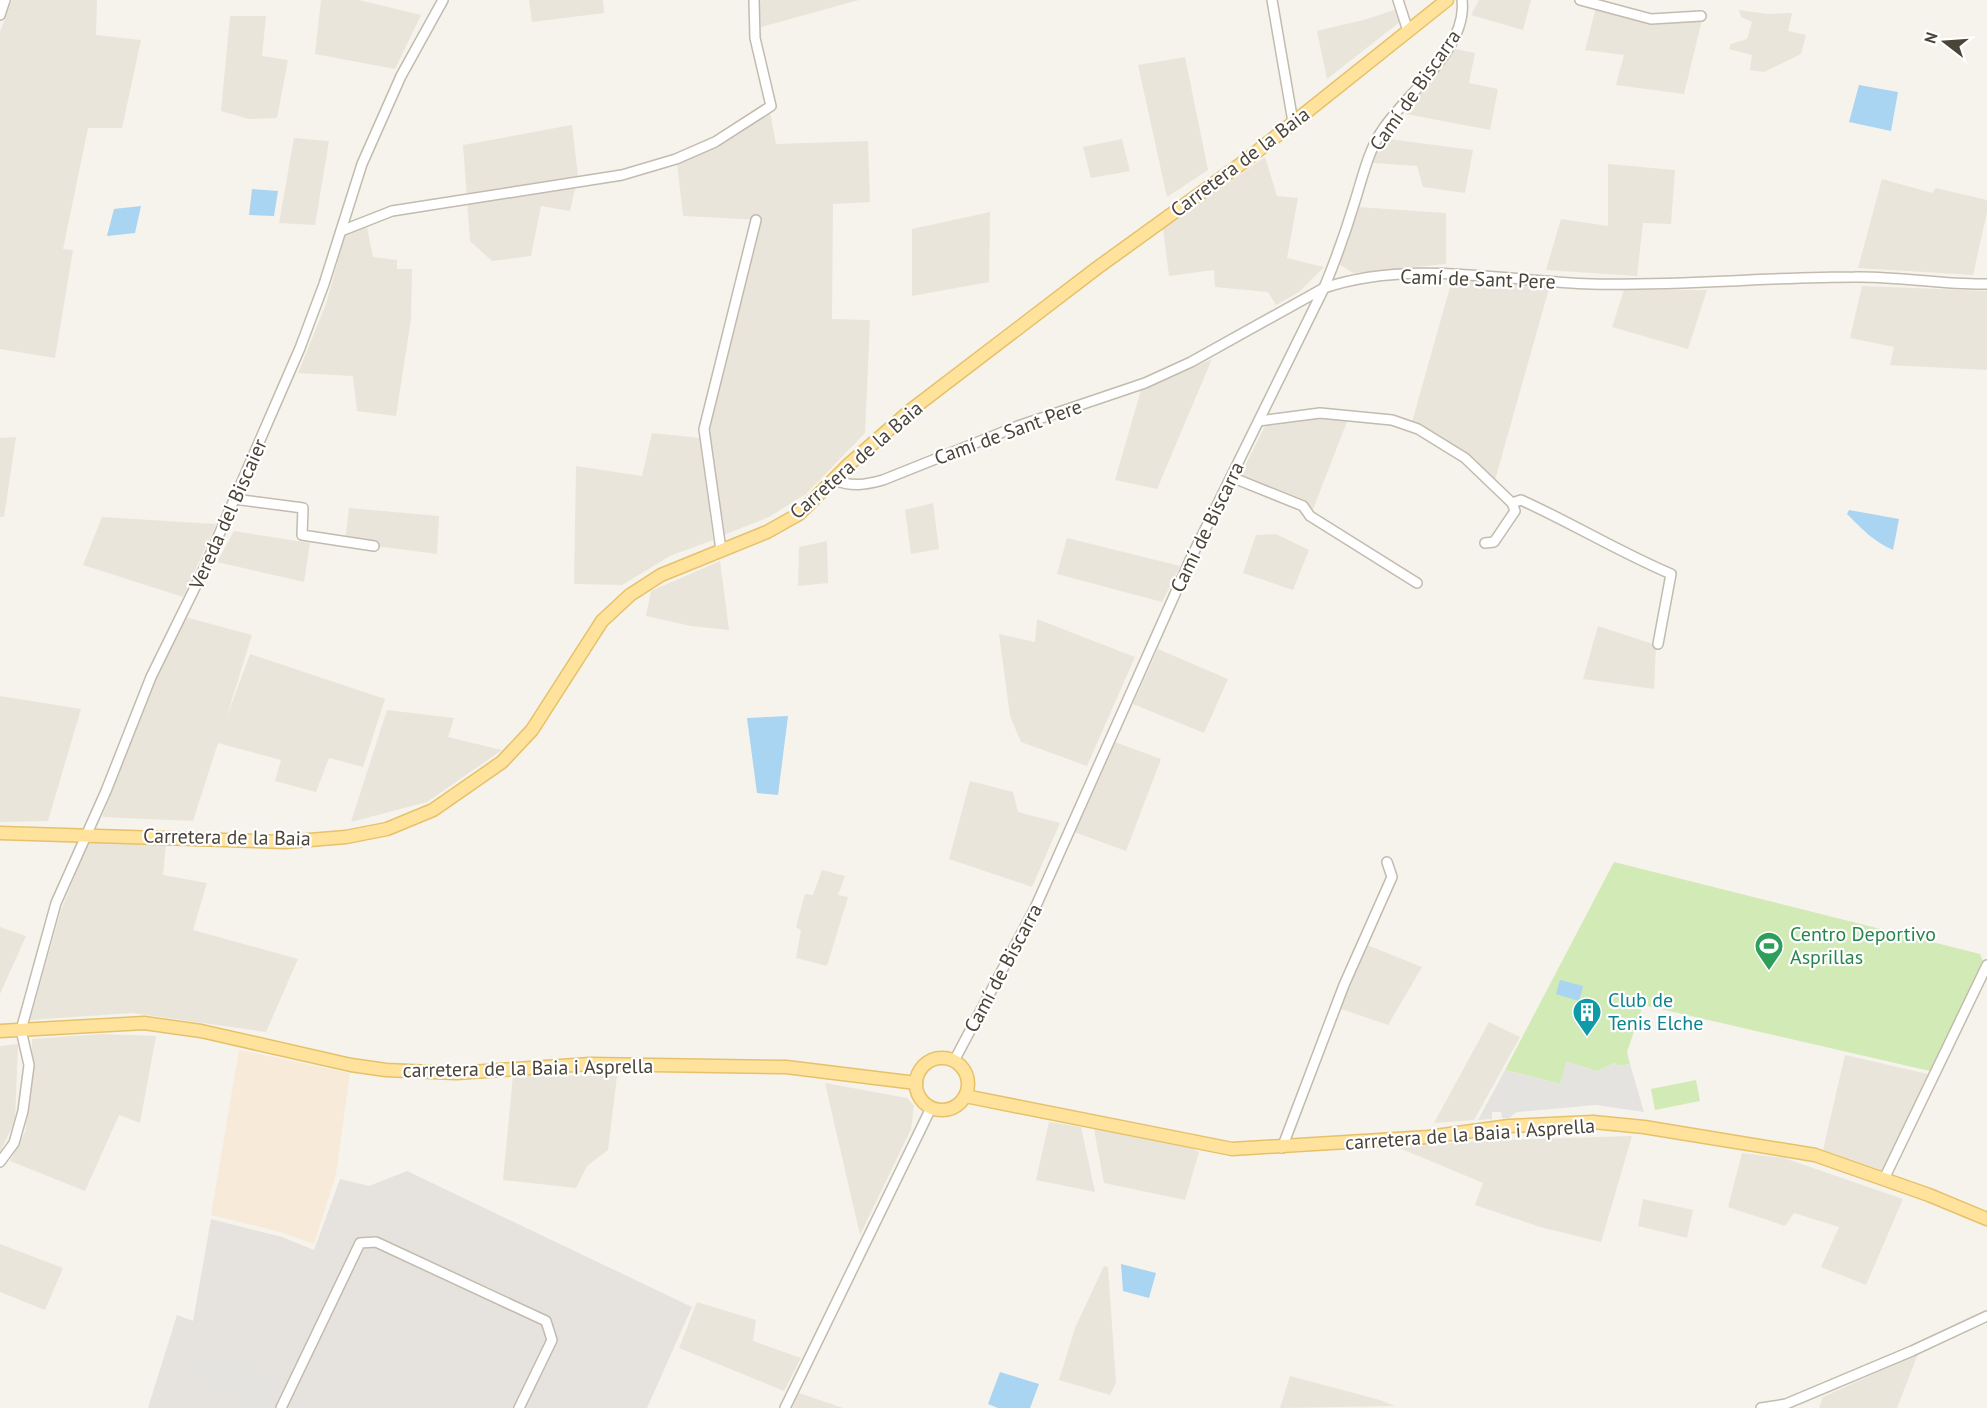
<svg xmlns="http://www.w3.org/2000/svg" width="1987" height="1408" font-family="'PT Sans',sans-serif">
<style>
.residential{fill:#eae5da}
.commercial{fill:#f7ead8}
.industrial{fill:#e6e2dd}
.green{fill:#d2eab5}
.parking{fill:#e5e3e0}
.water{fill:#a9d4f2}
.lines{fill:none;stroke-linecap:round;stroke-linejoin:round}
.minor-casing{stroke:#c2bbae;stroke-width:12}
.major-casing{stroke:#e6c16a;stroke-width:15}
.minor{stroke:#fff;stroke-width:9}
.major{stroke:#ffe39c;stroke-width:12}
.labels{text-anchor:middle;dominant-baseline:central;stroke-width:4.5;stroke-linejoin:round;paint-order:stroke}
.street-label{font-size:20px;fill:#4b4439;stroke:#fff}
.leisure-label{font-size:20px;fill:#27864d;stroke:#fff;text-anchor:start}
.culture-label{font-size:20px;fill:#0d838f;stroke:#fff;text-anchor:start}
</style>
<rect width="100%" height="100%" fill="#f6f3ec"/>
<g class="residential">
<path d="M12,0H97L96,35L141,40L122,128H88L63,249L73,250L55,358L0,349V32Z"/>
<path d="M321,0H359L421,15L395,69L315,54Z"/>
<path d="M529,0H603L604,13L532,22Z"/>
<path d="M759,0H859L761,27Z"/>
<path d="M1479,0H1531L1523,30L1471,15Z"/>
<path d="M1596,8L1649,23L1702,20L1684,94L1616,85L1624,55L1585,50Z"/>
<path d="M1397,9L1401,21L1327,79L1317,31L1367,19Z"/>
<path d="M1739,10L1768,14L1792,13L1788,31L1806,35L1801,54L1764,72L1750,70L1752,55L1729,49L1731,44L1747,39L1752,22L1741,17Z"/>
<path d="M230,16H266L262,56L288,60L277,118L249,119L221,111Z"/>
<path d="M1455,49L1475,53L1469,83L1498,89L1490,130L1406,114V108Z"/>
<path d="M1185,57L1208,170L1167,197L1138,65Z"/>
<path d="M770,112L776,144L868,141L870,202L833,204L832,319L870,320L865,433L806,494L769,517L721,536L709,432L761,220L683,216L677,163Z"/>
<path d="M572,125L578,176L570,211L541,206L531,256L492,261L470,241L463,145Z"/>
<path d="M294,138L329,141L315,225L279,223Z"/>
<path d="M1381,138L1473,150L1465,193L1423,187L1417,166L1373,163Z"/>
<path d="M1122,139L1130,171L1091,178L1083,147Z"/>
<path d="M1265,157L1277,196L1298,198L1287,258L1324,267L1299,292L1276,305L1268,292L1215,287L1214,270L1169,276L1163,229Z"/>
<path d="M1608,164L1675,170L1671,224L1643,223L1637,276L1546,270L1561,219L1608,226Z"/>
<path d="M1882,179L1932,193L1936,188L1987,200V212L1973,275L1858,268Z"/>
<path d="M1358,207L1446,213V264L1353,273L1339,264Z"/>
<path d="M990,212L989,282L912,296V229Z"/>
<path d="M367,227L373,257L397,260V269H412L411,319L396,416L357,411L353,376L298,373L326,304L345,235Z"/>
<path d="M1452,280L1550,285L1495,480L1468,454L1412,422Z"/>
<path d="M1862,286L1987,291V370L1890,365L1894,347L1850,338Z"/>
<path d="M1624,290H1707L1688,349L1612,327Z"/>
<path d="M1212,359L1157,489L1115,480L1141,390Z"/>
<path d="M1313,418L1348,419L1312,512L1306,503L1240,476L1266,424Z"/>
<path d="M652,433L700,438L713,540L670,556L622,585L574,584L576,466L642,476Z"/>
<path d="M16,437L4,517H0V438Z"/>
<path d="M933,503L939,549L911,554L905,510Z"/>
<path d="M349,508L439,516L437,554L345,542Z"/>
<path d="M102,517L216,524L183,597L83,565Z"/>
<path d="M234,531L310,543L304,582L217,562Z"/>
<path d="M1276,534L1309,550L1293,590L1243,573L1256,535Z"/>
<path d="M1067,538L1180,566L1162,602L1057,574Z"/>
<path d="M827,541L828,583L798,586L799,547Z"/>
<path d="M720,561L729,630L691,626L646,616L651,591Z"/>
<path d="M185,617L252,635L226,719L250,654L385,699L363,767L329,758L316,792L275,781L281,760L218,743L193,821L102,817L154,681Z"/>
<path d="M1037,619L1135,657L1087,766L1021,742L1010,716L999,634L1035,642Z"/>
<path d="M1598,626L1656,645L1654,689L1583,679Z"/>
<path d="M1158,649L1228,679L1204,733L1133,704Z"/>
<path d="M0,696L81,709L48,821L0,822Z"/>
<path d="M387,710L454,718L448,737L502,750L427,802L351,822Z"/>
<path d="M1115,742L1161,759L1126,851L1074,832Z"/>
<path d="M970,781L1013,792L1018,812L1060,823L1032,887L949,859Z"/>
<path d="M89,841L166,844L163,875L207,883L193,930L298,959L266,1032L132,1013L30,1020L61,910Z"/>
<path d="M822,870L845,876L838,895L848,897L827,966L796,958L801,930L796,927L805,894L813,895Z"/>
<path d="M0,927L26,936L0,994Z"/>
<path d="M1367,945L1422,967L1388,1025L1338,1008Z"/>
<path d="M1489,1022L1520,1037L1474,1120L1434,1123Z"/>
<path d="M101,1034L156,1036L140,1123L119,1115L85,1191L10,1161L25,1132L31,1088L32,1039Z"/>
<path d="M18,1044L15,1121L0,1152V1046Z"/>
<path d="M1845,1055L1932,1075L1884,1171L1823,1150Z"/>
<path d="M513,1075L617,1076L608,1150L587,1166L576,1188L503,1180Z"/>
<path d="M825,1083L907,1098L914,1106L911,1129L860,1235Z"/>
<path d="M1049,1122L1081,1127L1095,1192L1036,1180Z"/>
<path d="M1094,1129L1190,1147L1199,1152L1185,1200L1104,1183Z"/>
<path d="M1632,1136L1601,1242L1540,1227L1475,1205L1483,1183L1397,1147L1498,1140Z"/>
<path d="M1742,1153L1784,1158L1903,1199L1866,1285L1821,1267L1839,1227L1794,1213L1785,1226L1728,1207Z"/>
<path d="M1643,1199L1693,1210L1687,1238L1638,1226Z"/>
<path d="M0,1244L63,1268L45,1310L0,1292Z"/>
<path d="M1104,1266L1108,1267L1116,1383L1110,1395L1059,1380L1075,1328Z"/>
<path d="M697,1302L756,1320L753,1341L801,1358L784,1391L679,1348Z"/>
<path d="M1918,1354L1897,1408H1819L1823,1397Z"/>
<path d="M1290,1376L1380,1400L1395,1406L1280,1408Z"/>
<path d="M799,1393L843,1408H792Z"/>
</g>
<path class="commercial" d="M239,1050L350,1073L336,1174L314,1244L280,1232L211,1215Z"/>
<path class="industrial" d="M407,1171L692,1307L647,1408H148L177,1315L193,1321L211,1219L282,1237L314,1250L340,1179L369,1186Z"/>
<g class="green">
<path d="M1614,862L1980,954L1984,964L1934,1072L1643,1005L1627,1052L1630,1064L1618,1066L1615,1063L1597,1071L1567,1062L1560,1084L1505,1070Z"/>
<path d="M1696,1080L1700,1101L1655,1110L1651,1089Z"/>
</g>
<g class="parking">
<path d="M1566,1062L1597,1071L1615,1063L1618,1066L1630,1064L1644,1112L1596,1105L1517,1112L1509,1118H1502L1501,1112H1492V1119L1478,1120L1505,1070L1560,1084Z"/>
<path d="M215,1345L222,1359L226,1353L281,1379L268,1408H252L210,1388L212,1382L196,1388L188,1365L196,1363L193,1353Z"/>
</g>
<g class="water">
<path d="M1859,85L1898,92L1891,131L1849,122Z"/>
<path d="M252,189L278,191L274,216L249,215Z"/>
<path d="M141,206L135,233L107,236L114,209Z"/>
<path d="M1849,510L1899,519L1893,550C1874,542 1862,529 1847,514Z"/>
<path d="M788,716L778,795L757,793L747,718Z"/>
<path d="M1560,980L1583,986L1579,1001L1556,994Z"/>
<path d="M1121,1264L1156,1273L1149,1298L1123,1291Z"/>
<path d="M1000,1372L1039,1384L1030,1408H998L988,1404Z"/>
</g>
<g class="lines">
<g class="minor-casing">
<g id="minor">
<path d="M1272,0L1293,122"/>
<path d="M1398,0L1408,31"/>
<path d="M1580,0L1651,19L1701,16"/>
<path d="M0,15L5,0"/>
<path d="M341,231L392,211L622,175L676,159L715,142L771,106L755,38L754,0"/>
<path d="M1259,421L1320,413L1392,420L1418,429L1465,458L1512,503L1515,511L1494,542L1485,543"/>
<path d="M1231,477L1303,506L1310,516L1417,583"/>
<path d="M834,480C852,487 865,485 883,480L1018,426L1145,383L1191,362L1324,288C1410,259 1503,281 1591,284C1679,286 1767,277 1855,277C1899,276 1943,285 1987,284"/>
<path d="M234,499L303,508L302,535L374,546"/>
<path d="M1512,503L1521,500C1572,523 1619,552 1671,574L1658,644"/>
<path d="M721,550L704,429L756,220"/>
<path d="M954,1061L1035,908L1191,558L1324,288C1336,259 1346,231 1355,201C1363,176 1368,151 1383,129C1408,92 1468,48 1462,0"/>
<path d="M1282,1148L1344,985L1392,877L1387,862"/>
<path d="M0,1162L14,1143L23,1111L29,1065L21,1030L56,903L106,791L151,677L204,569L300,348L324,284L362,164L401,76L443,0"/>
<path d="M1884,1179L1987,965"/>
<path d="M281,1408L360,1243L376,1242L546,1321L552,1340L519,1408"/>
<path d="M785,1408L931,1108"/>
<path d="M1761,1408L1786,1404L1912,1351L1987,1316"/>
</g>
</g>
<g class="major-casing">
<g id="major">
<path d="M0,833L285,842L346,837L387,829L433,810L502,762L532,730L602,621L630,595L661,575L767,532L799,514L847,466L911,410L1097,268L1245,161L1447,0"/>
<path d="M0,1031L144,1023L201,1031L351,1065L386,1070L456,1073L590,1064L786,1067L916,1083"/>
<circle cx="942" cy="1084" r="26"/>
<path d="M965,1096L1232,1149L1428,1137L1509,1126L1593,1122L1644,1127L1815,1155L1929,1195L1987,1219"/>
</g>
</g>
<use href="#minor" class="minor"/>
<use href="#major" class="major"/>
</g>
<defs>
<g id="stadium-pin" transform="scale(1.5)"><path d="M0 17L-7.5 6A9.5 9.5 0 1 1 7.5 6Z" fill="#2e9e5b" stroke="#fff"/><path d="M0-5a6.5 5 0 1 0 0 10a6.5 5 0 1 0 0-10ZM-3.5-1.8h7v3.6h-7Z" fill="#fff"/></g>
<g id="building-pin" transform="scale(1.5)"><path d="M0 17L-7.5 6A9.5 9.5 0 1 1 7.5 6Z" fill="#0f9aa8" stroke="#fff"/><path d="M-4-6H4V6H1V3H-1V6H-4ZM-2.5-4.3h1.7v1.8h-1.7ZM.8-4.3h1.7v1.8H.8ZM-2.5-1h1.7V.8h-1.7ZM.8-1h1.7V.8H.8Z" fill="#fff"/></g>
</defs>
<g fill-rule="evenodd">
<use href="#stadium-pin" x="1769" y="946"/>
<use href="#building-pin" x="1587" y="1012"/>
</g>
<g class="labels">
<g class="street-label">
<text transform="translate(1415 90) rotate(-55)">Camí de Biscarra</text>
<text transform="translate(1240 162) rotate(-37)">Carretera de la Baia</text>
<text transform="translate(1478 279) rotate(2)">Camí de Sant Pere</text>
<text transform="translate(1008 432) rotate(-20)">Camí de Sant Pere</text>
<text transform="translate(856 460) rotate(-41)">Carretera de la Baia</text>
<text transform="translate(228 514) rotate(-66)">Vereda del Biscaier</text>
<text transform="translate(1207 527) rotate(-64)">Camí de Biscarra</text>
<text transform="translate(227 837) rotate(1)">Carretera de la Baia</text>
<text transform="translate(1003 968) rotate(-62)">Camí de Biscarra</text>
<text transform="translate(528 1068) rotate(-1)">carretera de la Baia i Asprella</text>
<text transform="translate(1470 1134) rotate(-4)">carretera de la Baia i Asprella</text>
</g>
<g class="leisure-label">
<text x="1790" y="934">Centro Deportivo<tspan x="1790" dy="23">Asprillas</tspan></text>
</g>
<g class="culture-label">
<text x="1608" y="1000">Club de<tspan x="1608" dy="23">Tenis Elche</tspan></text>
</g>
</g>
<g transform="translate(1945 42) rotate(287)" stroke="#ffffff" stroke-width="4.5" paint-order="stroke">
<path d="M0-4.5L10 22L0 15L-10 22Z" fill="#4b4439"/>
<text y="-9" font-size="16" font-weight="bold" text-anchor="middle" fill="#4b4439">N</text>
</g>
</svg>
